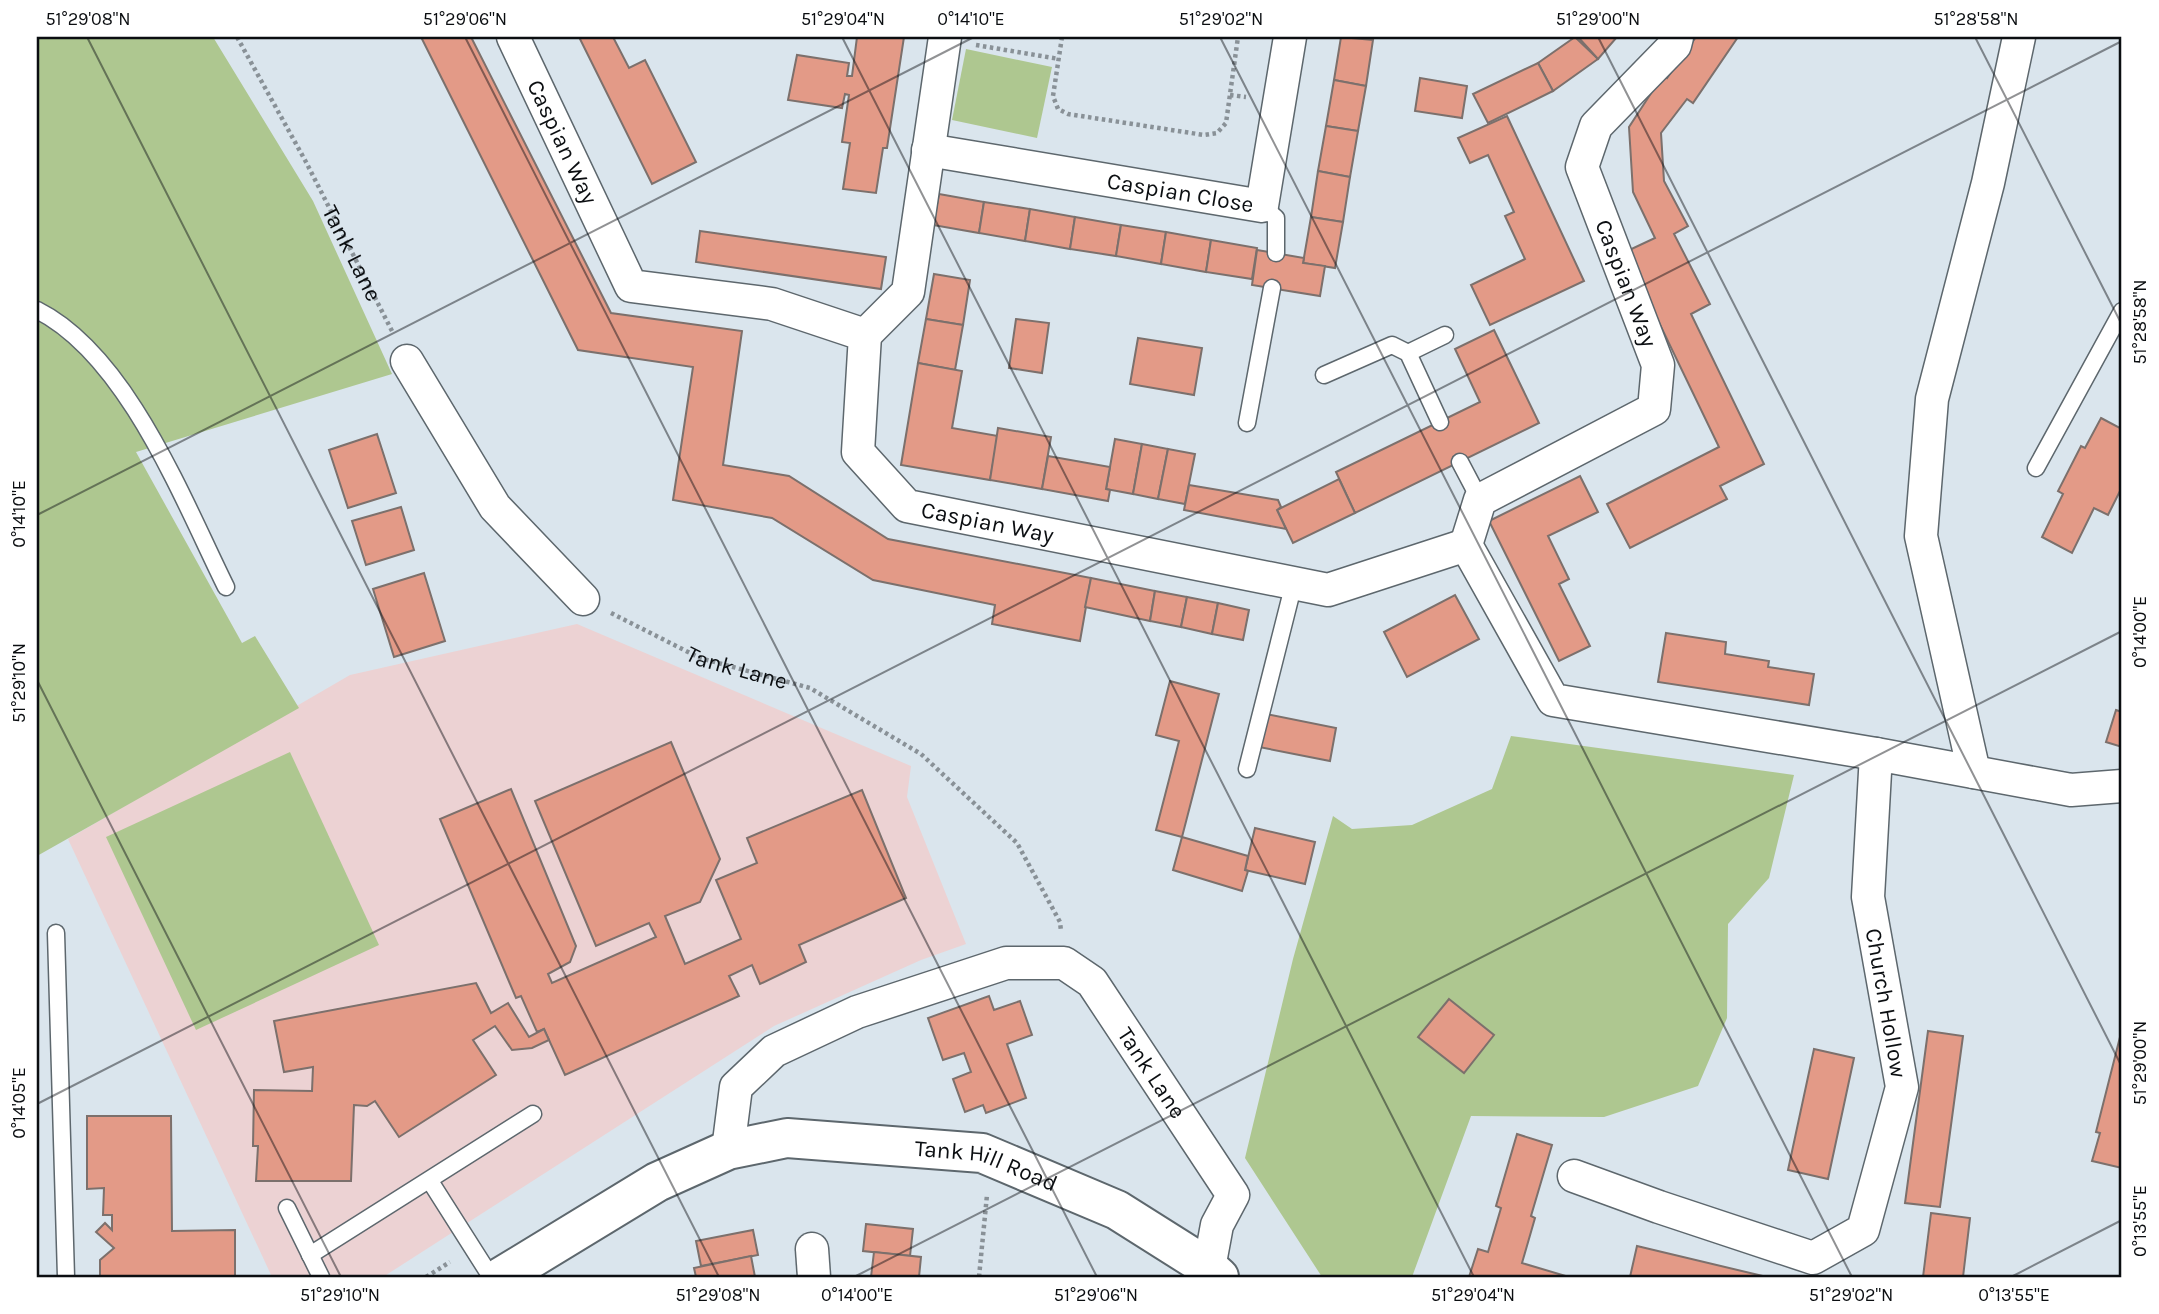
<svg xmlns="http://www.w3.org/2000/svg" width="2159" height="1314" font-family="Karla,sans-serif">
<style>
.education{fill:#ecd2d3}
.green{fill:#aec790}
.building{fill:#e39a87;stroke:#7c706c;stroke-width:2}
.lines{fill:none;stroke-linecap:round;stroke-linejoin:round}
.service-casing{stroke:#5d676d;stroke-width:19}
.minor-casing{stroke:#5d676d;stroke-width:35}
.tertiary-casing{stroke:#5d676d;stroke-width:42}
.path{stroke:#899197;stroke-width:4.5;stroke-dasharray:3.5 3.5;stroke-linecap:butt}
.service{stroke:#fff;stroke-width:16}
.minor{stroke:#fff;stroke-width:32}
.tertiary{stroke:#fff;stroke-width:38}
.ticks{fill:none;stroke:#0b0e11;stroke-width:2;stroke-opacity:0.45}
.labels{text-anchor:middle;dominant-baseline:central;stroke-width:7;stroke-linejoin:round;paint-order:stroke}
.street-label{font-size:23px;fill:#0b0e11;stroke:#fff}
.neatline{fill:none;stroke:#0b0e11;stroke-width:2.5}
.ticks-label{font-size:18px;text-anchor:middle;fill:#0b0e11}
</style>
<rect width="100%" height="100%" fill="#dae5ed"/>
<path class="education" d="M577,624L911,766L907,797L966,944L921,960L774,1026L383,1277H272L68,839L350,675Z"/>
<g class="green">
<path d="M37,37H213L313,201L392,374L136,452L242,643L255,636L299,708L37,856Z"/>
<path d="M966,49L1052,67L1037,138L952,120Z"/>
<path d="M1511,736L1794,775L1769,878L1728,924L1727,1018L1698,1086L1604,1117L1471,1116L1412,1277H1322L1245,1158L1293,959L1333,816L1352,829L1412,825L1492,789Z"/>
<path d="M290,752L379,945L196,1030L106,837Z"/>
</g>
<g class="building">
<path d="M421,37H471L611,313L742,331L723,465L789,476L888,539L1091,578L1080,641L992,624L995,605L873,580L772,518L673,500L693,367L578,350Z"/>
<path d="M579,37H613L629,68L645,60L696,162L652,184Z"/>
<path d="M857,37H904L887,148H883L876,193L843,189L850,143L842,142L849,95L845,94L842,108L788,100L797,55L849,63L847,76H852Z"/>
<path d="M1341,37L1373,40L1366,86L1334,80Z"/>
<path d="M1575,37L1598,59L1553,91L1538,63Z"/>
<path d="M1578,37H1617L1598,59Z"/>
<path d="M1696,37H1738L1693,103L1687,99L1661,133L1664,181L1688,226L1674,234L1710,304L1691,314L1764,464L1720,486L1727,499L1630,548L1607,504L1719,447L1625,252L1655,238L1633,192L1629,127L1663,75L1667,78Z"/>
<path d="M1538,63L1553,91L1488,123L1473,94Z"/>
<path d="M1420,78L1467,86L1462,118L1415,111Z"/>
<path d="M1334,80L1366,86L1358,131L1326,126Z"/>
<path d="M1507,116L1584,281L1490,325L1471,285L1525,259L1505,216L1514,212L1488,155L1470,163L1458,138Z"/>
<path d="M1326,126L1358,131L1350,177L1318,171Z"/>
<path d="M1318,171L1350,177L1343,222L1311,217Z"/>
<path d="M939,194L984,202L979,233L933,225Z"/>
<path d="M984,202L1030,209L1025,241L979,233Z"/>
<path d="M1030,209L1075,217L1070,249L1025,241Z"/>
<path d="M1075,217L1121,225L1116,256L1070,249Z"/>
<path d="M1311,217L1343,222L1335,268L1303,263Z"/>
<path d="M1121,225L1166,232L1161,264L1116,256Z"/>
<path d="M700,231L886,257L881,289L696,262Z"/>
<path d="M1166,232L1211,240L1206,272L1161,264Z"/>
<path d="M1211,240L1257,248L1252,279L1206,272Z"/>
<path d="M1257,250L1304,258L1303,263L1325,266L1320,296L1252,285Z"/>
<path d="M934,274L970,280L963,325L926,319Z"/>
<path d="M926,319L963,325L955,370L918,363Z"/>
<path d="M1016,319L1049,323L1042,373L1009,368Z"/>
<path d="M1494,330L1539,423L1355,513L1336,472L1480,402L1455,349Z"/>
<path d="M1138,338L1202,348L1194,395L1130,384Z"/>
<path d="M918,363L962,371L952,428L998,436L990,480L901,465Z"/>
<path d="M2101,418L2122,429V487L2108,515L2094,508L2072,553L2042,537L2063,494L2058,491L2081,446L2085,448Z"/>
<path d="M998,428L1051,437L1042,489L990,480Z"/>
<path d="M377,434L396,493L348,508L329,450Z"/>
<path d="M1115,439L1142,444L1133,494L1106,489Z"/>
<path d="M1142,444L1168,449L1158,499L1133,494Z"/>
<path d="M1168,449L1195,454L1185,504L1158,499Z"/>
<path d="M1048,456L1110,467L1106,489L1110,490L1108,501L1042,489Z"/>
<path d="M1580,476L1598,512L1548,536L1569,579L1559,584L1590,646L1559,661L1489,521Z"/>
<path d="M1339,479L1355,513L1293,543L1277,510Z"/>
<path d="M1189,485L1278,500L1281,507L1277,510L1286,529L1184,510Z"/>
<path d="M401,507L414,550L366,565L352,521Z"/>
<path d="M424,573L445,641L394,657L373,589Z"/>
<path d="M1091,578L1155,591L1150,621L1085,607Z"/>
<path d="M1155,591L1187,597L1181,627L1150,621Z"/>
<path d="M1455,595L1479,639L1407,677L1384,632Z"/>
<path d="M1187,597L1218,603L1212,634L1181,627Z"/>
<path d="M1218,603L1249,610L1243,640L1212,634Z"/>
<path d="M1666,633L1726,642L1725,654L1769,661L1768,667L1814,674L1809,705L1658,682Z"/>
<path d="M1170,681L1219,694L1182,837L1156,830L1179,741L1156,735Z"/>
<path d="M2116,710L2122,712V747L2106,742Z"/>
<path d="M1266,714L1336,728L1330,761L1259,747Z"/>
<path d="M671,742L720,859L700,902L665,916L685,964L741,939L716,880L757,863L747,838L862,790L906,898L799,945L806,962L760,984L752,965L729,976L739,996L565,1075L544,1029L537,1032L521,996L516,998L440,819L511,789L576,946L570,962L548,974L552,983L656,937L649,923L596,946L535,801Z"/>
<path d="M1255,828L1315,842L1305,884L1245,870Z"/>
<path d="M1182,837L1248,856L1245,870L1248,871L1242,891L1173,870Z"/>
<path d="M476,983L491,1013L508,1003L529,1037L544,1029L549,1040L532,1048L512,1050L495,1026L473,1040L496,1075L399,1137L375,1101L367,1106L354,1105L351,1181H256L258,1146H253L254,1090L312,1091L313,1067L284,1072L274,1021Z"/>
<path d="M989,996L994,1010L1020,1001L1032,1035L1007,1044L1026,1098L986,1113L983,1105L965,1112L953,1079L971,1072L964,1053L943,1060L928,1018Z"/>
<path d="M1449,999L1494,1035L1464,1073L1418,1037Z"/>
<path d="M1928,1031L1963,1036L1940,1207L1905,1203Z"/>
<path d="M2121,1033H2122V1168L2092,1161L2100,1133L2096,1132Z"/>
<path d="M1814,1049L1854,1058L1828,1179L1788,1170Z"/>
<path d="M87,1116H171L172,1231L235,1230V1277H100V1260L114,1248L96,1232L105,1223L112,1230V1215H103L104,1188L87,1189Z"/>
<path d="M1517,1134L1552,1145L1531,1216L1535,1218L1522,1263L1569,1277H1469L1478,1249L1488,1252L1501,1208L1496,1206Z"/>
<path d="M1931,1213L1970,1218L1963,1277H1923Z"/>
<path d="M866,1224L913,1229L910,1256L863,1251Z"/>
<path d="M753,1230L758,1255L701,1266L696,1241Z"/>
<path d="M1637,1246L1767,1277H1630Z"/>
<path d="M874,1252L921,1257L919,1277H871Z"/>
<path d="M751,1256L755,1277H696L694,1268Z"/>
</g>
<g class="lines">
<g class="service-casing">
<g id="service">
<path d="M1262,206L1276,218V253"/>
<path d="M37,310C127,355 183,500 226,587"/>
<path d="M1408,353L1445,335"/>
<path d="M1324,375L1392,345L1408,353L1440,422"/>
<path d="M1247,423L1272,288"/>
<path d="M1460,462L1480,500"/>
<path d="M2036,468L2122,311"/>
<path d="M1247,769L1294,583"/>
<path d="M56,933L66,1277"/>
<path d="M430,1181L491,1277"/>
<path d="M287,1208L321,1277"/>
<path d="M310,1255L533,1114"/>
</g>
</g>
<g class="minor-casing">
<g id="minor">
<path id="s3" d="M513,37L631,286L772,304L865,335L858,452L907,506L1328,590L1466,545"/>
<path id="s4" d="M1677,37L1675,45L1596,126L1582,167L1658,365L1654,409L1480,500L1466,545L1553,700L1876,754"/>
<path id="s5" d="M928,150L1262,206L1290,37"/>
<path d="M865,335L908,292L945,37"/>
<path d="M407,361L495,507L583,599"/>
<path d="M1974,772L1921,536L1932,399L1988,183L2019,37"/>
<path id="s6" d="M728,1150L736,1087L774,1051L857,1012L1006,963H1064L1092,982L1233,1195L1217,1225L1209,1268"/>
<path d="M1574,1176L1659,1207L1813,1258L1863,1230L1902,1087L1868,897L1876,754L2071,790L2122,786"/>
<path d="M812,1249L814,1277"/>
</g>
</g>
<g class="tertiary-casing">
<g id="tertiary">
<path id="s7" d="M501,1277L657,1182L728,1150L787,1138L982,1153L1117,1210L1209,1268L1219,1277"/>
</g>
</g>
<g class="path">
<path id="s1" d="M237,37L306,162L393,333"/>
<path d="M1062,37L1053,96L1058,109L1068,114L1204,135L1217,133L1226,123L1238,37"/>
<path d="M976,45L1059,59"/>
<path d="M1230,95L1246,97"/>
<path id="s2" d="M611,613L700,658L810,688L921,754L1017,843L1060,922L1061,931"/>
<path d="M426,1277L450,1262"/>
<path d="M979,1277L987,1195"/>
</g>
<use href="#service" class="service"/>
<use href="#minor" class="minor"/>
<use href="#tertiary" class="tertiary"/>
</g>
<path class="ticks" d="M87,37L719,1277M465,37L1097,1277M842,37L1474,1277M1220,37L1852,1277M1598,37L2122,1067M1975,37L2122,325M37,515L974,37M37,680L341,1277M37,1104L2122,41M854,1277L2122,631M2011,1277L2122,1220"/>
<g class="labels">
<g class="street-label">
<text stroke="none"><textPath href="#s3" startOffset="116">Caspian Way</textPath></text>
<text stroke="none"><textPath href="#s5" startOffset="256">Caspian Close</textPath></text>
<text stroke="none"><textPath href="#s1" startOffset="245">Tank Lane</textPath></text>
<text stroke="none"><textPath href="#s4" startOffset="289">Caspian Way</textPath></text>
<text stroke="none"><textPath href="#s3" startOffset="788">Caspian Way</textPath></text>
<text stroke="none"><textPath href="#s2" startOffset="138">Tank Lane</textPath></text>
<text transform="translate(1886 1003) rotate(80)">Church Hollow</text>
<text stroke="none"><textPath href="#s6" startOffset="565">Tank Lane</textPath></text>
<text stroke="none"><textPath href="#s7" startOffset="523">Tank Hill Road</textPath></text>
</g>
</g>
<rect width="2159" height="1314" fill="none" stroke="#ffffff" stroke-width="77"/>
<rect x="38" y="38" width="2082" height="1238" class="neatline"/>
<g class="ticks-label">
<text x="88" y="25">51°29'08"N</text>
<text x="465" y="25">51°29'06"N</text>
<text x="843" y="25">51°29'04"N</text>
<text x="971" y="25">0°14'10"E</text>
<text x="1221" y="25">51°29'02"N</text>
<text x="1598" y="25">51°29'00"N</text>
<text x="1976" y="25">51°28'58"N</text>
<text transform="translate(2140 322) rotate(-90)" y="6">51°28'58"N</text>
<text transform="translate(19 514) rotate(-90)" y="6">0°14'10"E</text>
<text transform="translate(2140 632) rotate(-90)" y="6">0°14'00"E</text>
<text transform="translate(19 683) rotate(-90)" y="6">51°29'10"N</text>
<text transform="translate(2140 1063) rotate(-90)" y="6">51°29'00"N</text>
<text transform="translate(19 1103) rotate(-90)" y="6">0°14'05"E</text>
<text transform="translate(2140 1221) rotate(-90)" y="6">0°13'55"E</text>
<text x="340" y="1301">51°29'10"N</text>
<text x="718" y="1301">51°29'08"N</text>
<text x="857" y="1301">0°14'00"E</text>
<text x="1096" y="1301">51°29'06"N</text>
<text x="1473" y="1301">51°29'04"N</text>
<text x="1851" y="1301">51°29'02"N</text>
<text x="2014" y="1301">0°13'55"E</text>
</g>
</svg>
